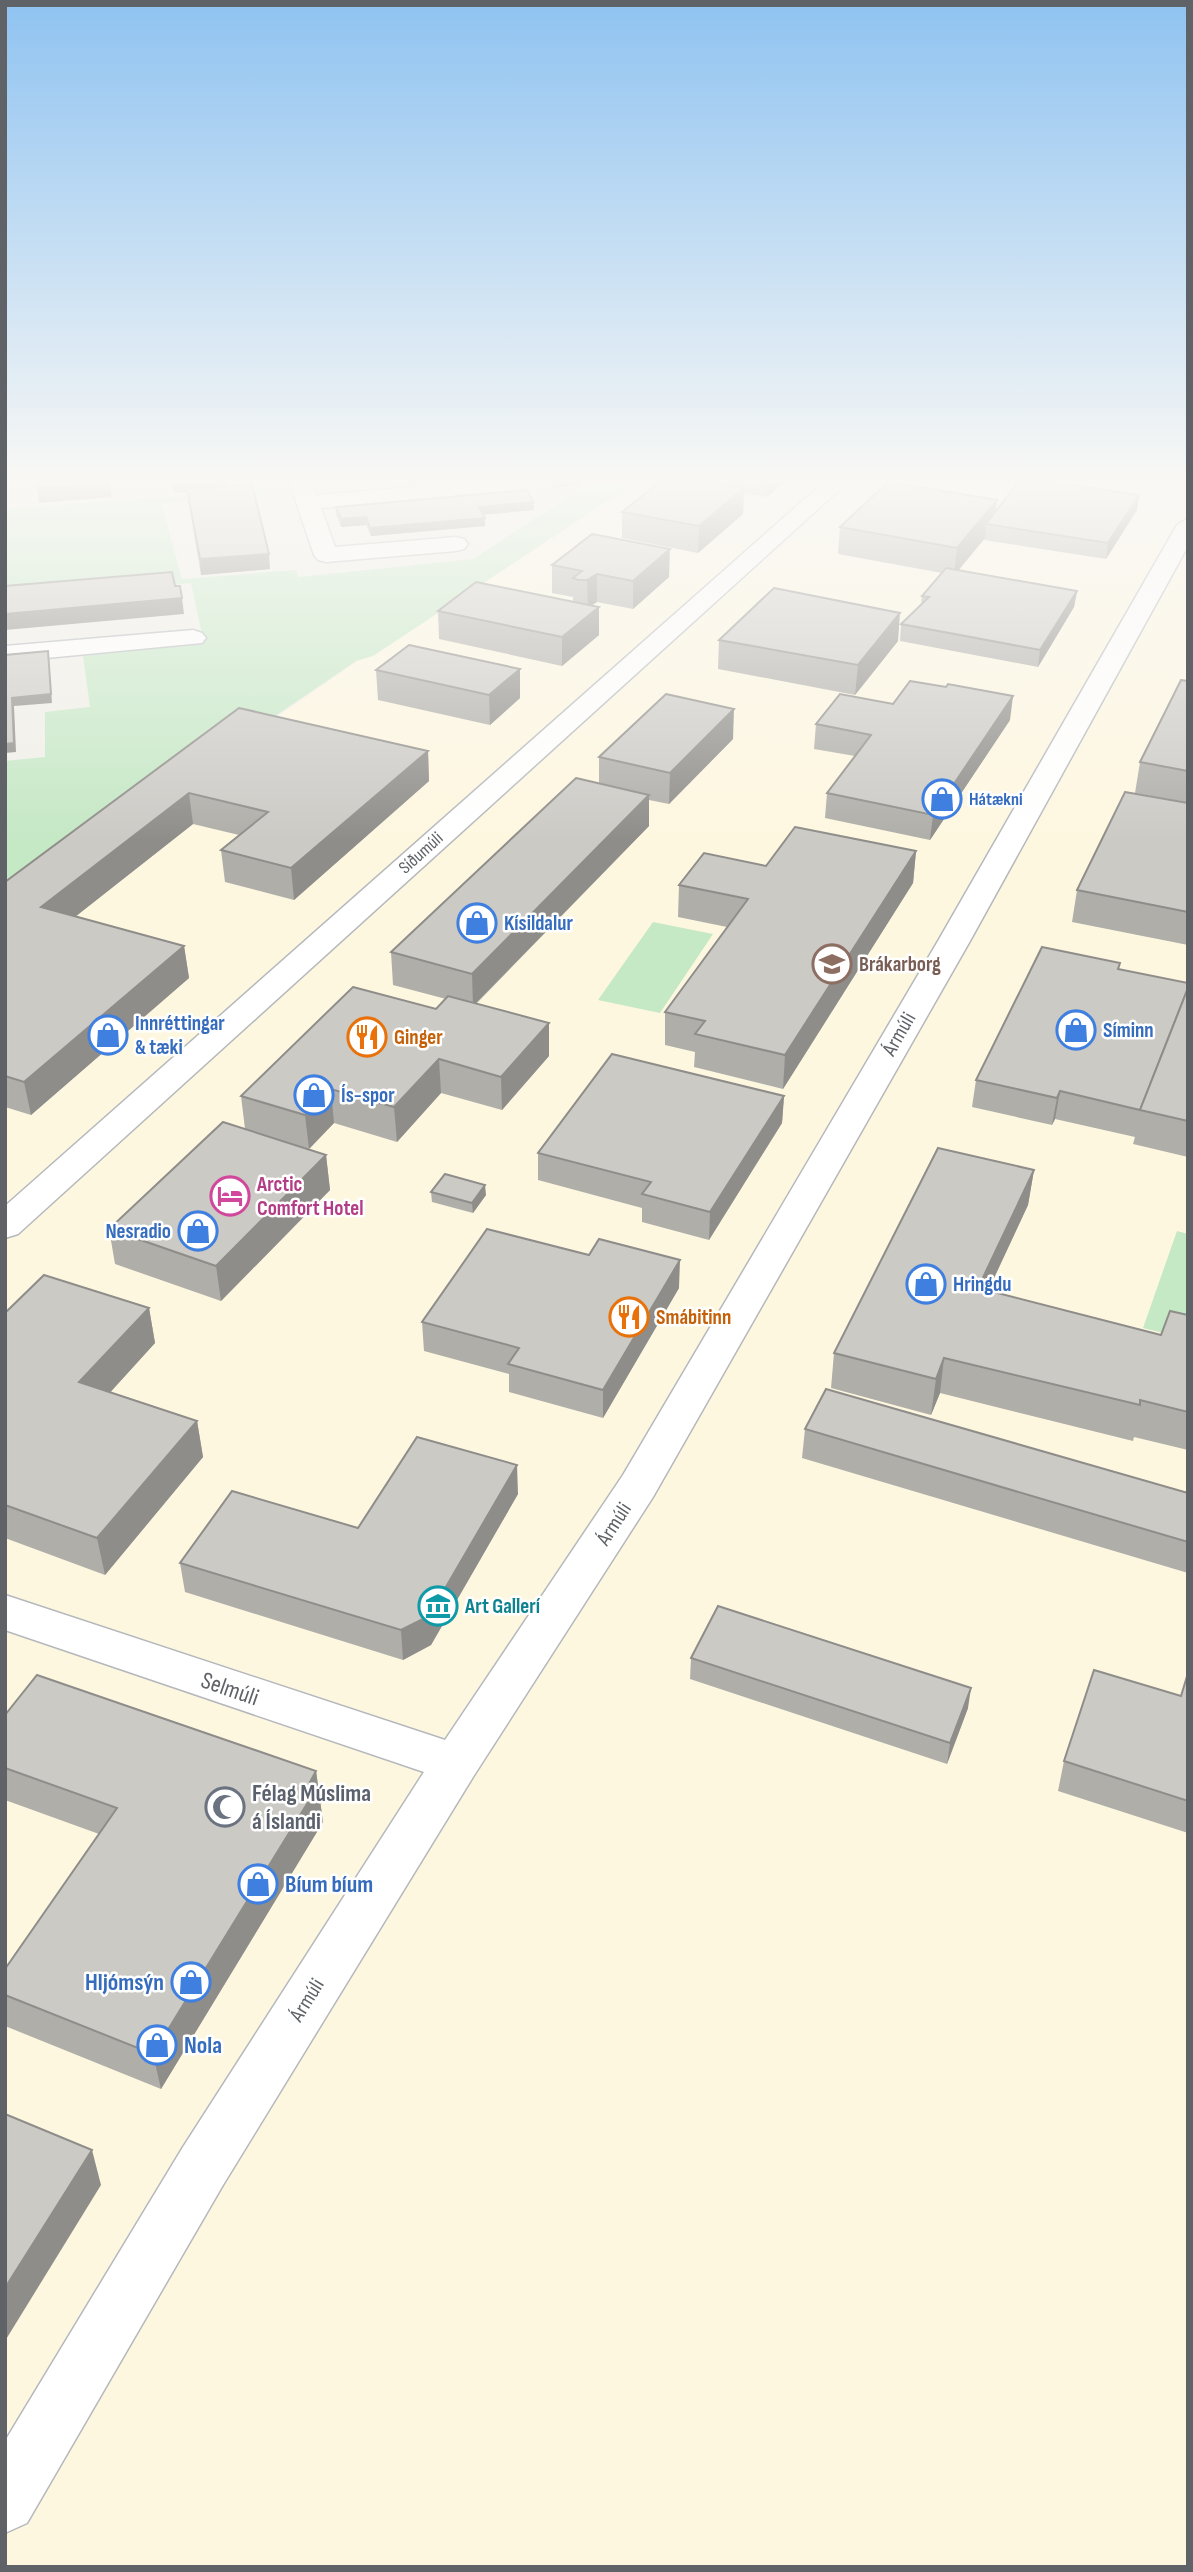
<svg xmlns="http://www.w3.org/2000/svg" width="1193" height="2572" font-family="'Sofia Sans Condensed',sans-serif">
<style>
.commercial{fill:#fef7e0}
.green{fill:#c5e8c5}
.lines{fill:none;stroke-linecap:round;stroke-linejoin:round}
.minor-casing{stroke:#b5b8bc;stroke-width:3}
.minor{fill:#fff;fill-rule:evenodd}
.wall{fill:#afaea9}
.shaded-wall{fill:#8f8d8a}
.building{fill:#cccac5;stroke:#8f8d8a;stroke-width:2}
.labels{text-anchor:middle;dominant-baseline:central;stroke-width:5;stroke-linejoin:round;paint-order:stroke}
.far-shop-label{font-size:18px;font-weight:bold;fill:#366cbe;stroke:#fff;text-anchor:start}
.far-street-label{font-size:18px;fill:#5f6368;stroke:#fff}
.shop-label{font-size:21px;font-weight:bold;fill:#366cbe;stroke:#fff;text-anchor:start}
.education-label{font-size:21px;font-weight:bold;fill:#785e54;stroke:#fff;text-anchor:start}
.street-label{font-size:21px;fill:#5f6368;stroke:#fff}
.food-label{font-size:21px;font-weight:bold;fill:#c56008;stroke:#fff;text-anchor:start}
.hotel-label{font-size:21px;font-weight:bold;fill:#b23c85;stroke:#fff;text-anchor:start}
.culture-label{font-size:21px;font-weight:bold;fill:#0d838f;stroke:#fff;text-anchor:start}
.near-street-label{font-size:24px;fill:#5f6368;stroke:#fff}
.near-worship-label{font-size:24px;font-weight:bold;fill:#5b616d;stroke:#fff;text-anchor:start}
.near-shop-label{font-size:24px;font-weight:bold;fill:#366cbe;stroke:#fff;text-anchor:start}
</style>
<rect width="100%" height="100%" fill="#f1efe8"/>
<path class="commercial" d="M619,481H1188V2567H5V904Z"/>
<g class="green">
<path d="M592,481H638L373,656L356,661L243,738L5,910V761L45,757V712L90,707L83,656L204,644L191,583L5,600V509L261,489L262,495L162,504L182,579L296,570L299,577L473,559Z"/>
<path d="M653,922L713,934L660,1013L598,1000Z"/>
<path d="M1177,1231L1188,1234V1310L1179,1337L1143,1328Z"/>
</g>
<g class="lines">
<g class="minor-casing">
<g id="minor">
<path d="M289,481H311L316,495L483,481H523L526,485L515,492L321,508L335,547L456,537L464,539L468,544L464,549L456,551L326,562L318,560L314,555Z"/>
<path d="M825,481H849L18,1234L5,1238V1206Z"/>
<path d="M1188,518V546L970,941L653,1497L473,1777L223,2185L27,2523L5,2533V2441L183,2147L424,1772L5,1630V1595L445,1740L623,1475L938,941L1177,525Z"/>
<path d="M193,630L202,633L206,638L202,643L5,662V646Z"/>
</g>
</g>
<use href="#minor" class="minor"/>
</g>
<g class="wall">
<path d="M172,481H227V486L270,569L201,575L187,492L174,493Z"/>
<path d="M661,481H786L767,497L744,493L743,514L698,553L622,538V512Z"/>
<path d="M999,481H1044L1139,495L1137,510L1106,559L984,540L985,538L959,570L1077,591L1074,607L1038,667L900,641L901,624L921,604L922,596L942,573L838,554L840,527L997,500L996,512L1017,484Z"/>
<path d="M336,507L534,510L483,515L485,526L371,536L366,525L341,527L336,515Z"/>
<path d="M552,565L669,577L633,609L597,602L591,605L599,607V635L562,666L439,639L438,611L573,601V597L552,593Z"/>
<path d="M719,640L898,641L855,695L718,669Z"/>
<path d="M520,669V698L490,725L378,700L376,670Z"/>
<path d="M1188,681V803L1135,793L1140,762Z"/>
<path d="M893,704L1010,720L930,840L825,818L827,793L855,756L814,749L816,724Z"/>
<path d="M239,708L428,751L429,781L294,900L225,882L221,850L239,835L193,824L76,916L184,946L189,978L31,1115L5,1107V882Z"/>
<path d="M733,739L669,804L649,800V826L476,1004L549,1056L502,1110L441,1093L397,1142L334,1123L309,1149L278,1140L326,1155L330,1190L221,1301L115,1264L109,1229L245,1129L241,1096L436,1009L446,999L393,985L391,952L599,784V757Z"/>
<path d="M1188,803V945L1072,922L1077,890Z"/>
<path d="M916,851L913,883L783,1089L694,1067L695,1052L665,1045V1012L727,927L678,917L679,885L766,866Z"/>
<path d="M1119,969L1188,983V1157L1133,1144L1135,1137L1055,1119L1052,1125L972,1107L976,1080Z"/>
<path d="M784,1096L782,1123L709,1240L642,1222V1208L538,1180V1153Z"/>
<path d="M1034,1170L1028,1205L988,1291L1161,1335L1188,1315V1450L1134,1437L1133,1441L940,1393L931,1415L831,1388L834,1353Z"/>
<path d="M431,1192L486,1195L473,1213L432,1202Z"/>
<path d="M589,1255L679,1288L603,1418L509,1392V1374L424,1351L422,1322Z"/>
<path d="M149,1308L155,1343L110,1392L197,1421L203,1457L105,1575L5,1538V1313Z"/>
<path d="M805,1429L1188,1493V1573L802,1458Z"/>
<path d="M518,1494L431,1645L403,1660L185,1592L180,1563L358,1528Z"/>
<path d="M691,1658L968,1708L947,1764L690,1679Z"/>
<path d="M1188,1673V1833L1058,1791L1064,1761L1181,1696Z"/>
<path d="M5,1715L316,1771L323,1822L161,2089L5,2026V1969L99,1834L5,1800Z"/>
</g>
<g class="shaded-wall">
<path d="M172,481H227L228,489L174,493Z"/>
<path d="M552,481H580V485L552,488Z"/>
<path d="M767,481H786L767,497Z"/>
<path d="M110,483L112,497L39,503L37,488Z"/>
<path d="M744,488L743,514L698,553L699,526Z"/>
<path d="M1139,495L1137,510L1106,559L1108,543Z"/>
<path d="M997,500L994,525L986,524L985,538L954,575L957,548Z"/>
<path d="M534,502V510L479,515V507Z"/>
<path d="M366,517V525L341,527V519Z"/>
<path d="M485,518V526L371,536L370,528Z"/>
<path d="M670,549L669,577L633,609V581Z"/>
<path d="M269,554L270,569L201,575L200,559Z"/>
<path d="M597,574V602L588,608L587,580Z"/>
<path d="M1077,591L1074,607L1038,667L1040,650Z"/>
<path d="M182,598L184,614L5,630V614Z"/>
<path d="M599,607V635L562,666V637Z"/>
<path d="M900,613L898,641L855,695L858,665Z"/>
<path d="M48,651L52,703L14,706L16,752L5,753V744L12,698Z"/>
<path d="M520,669V698L490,725L489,695Z"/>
<path d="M1013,696L1010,720L930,840L933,815Z"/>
<path d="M734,709L733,739L669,804L670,773Z"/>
<path d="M428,751L429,781L294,900L291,868Z"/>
<path d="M189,793L193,824L47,939L41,907Z"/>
<path d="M649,795V826L473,1006L472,974Z"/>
<path d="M916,851L913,883L783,1089L785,1055Z"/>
<path d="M184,946L189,978L31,1115L24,1082Z"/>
<path d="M549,1023V1056L502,1110L501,1077Z"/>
<path d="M439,1059L441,1093L397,1142L394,1107Z"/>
<path d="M331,1089L334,1123L309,1149L305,1115Z"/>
<path d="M1060,1091L1055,1119L1052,1125L1057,1098Z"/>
<path d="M784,1096L782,1123L709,1240L710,1212Z"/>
<path d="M326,1155L330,1190L221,1301L216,1266Z"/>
<path d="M1034,1170L1028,1205L973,1323L978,1288Z"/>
<path d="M485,1185L486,1195L473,1213L472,1203Z"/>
<path d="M680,1260L679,1288L603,1418V1390Z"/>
<path d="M149,1308L155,1343L87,1418L79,1382Z"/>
<path d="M944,1358L940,1393L931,1415L936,1379Z"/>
<path d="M197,1421L203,1457L105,1575L97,1538Z"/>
<path d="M517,1465L518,1494L431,1645L403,1660L401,1630Z"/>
<path d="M971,1688L968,1708L947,1764L950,1743Z"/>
<path d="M316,1771L323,1822L161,2089L153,2054Z"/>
<path d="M92,2150L101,2185L5,2341V2288Z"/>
</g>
<g class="building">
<path d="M36,481H110V483L37,488Z"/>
<path d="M661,481H708L744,488L699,526L622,512Z"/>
<path d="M1019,481H1044L1139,495L1108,543L986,524Z"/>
<path d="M888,482L997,500L957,548L840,527Z"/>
<path d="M252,484L269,554L200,559L187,489Z"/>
<path d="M526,490L534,502L479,507L485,518L370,528L366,517L341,519L336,507Z"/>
<path d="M592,534L670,549L633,581L597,574L587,580H578L573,578L582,571L552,565Z"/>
<path d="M946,568L1077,591L1040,650L901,624L929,597L922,596Z"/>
<path d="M172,572L175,586H180L182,598L5,614V586Z"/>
<path d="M476,582L599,607L562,637L438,611Z"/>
<path d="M774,588L900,613L858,665L719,640Z"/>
<path d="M409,645L520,669L489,695L376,670Z"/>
<path d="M48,651L51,694L12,698L14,743L5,744V655Z"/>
<path d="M1181,680L1188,681V771L1140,762Z"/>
<path d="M910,681L946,687L948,684L1013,696L933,815L827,793L871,735L816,724L840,694L893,704Z"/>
<path d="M666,694L734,709L670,773L599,757Z"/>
<path d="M239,708L428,751L291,868L221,850L268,812L189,793L41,907L184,946L24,1082L5,1076V882Z"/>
<path d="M576,778L649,795L472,974L391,952Z"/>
<path d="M1125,792L1188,803V912L1077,890Z"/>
<path d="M795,827L916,851L785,1055L695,1034L705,1021L665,1012L748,899L679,885L704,853L766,866Z"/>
<path d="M1042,947L1120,963L1118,969L1188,983V988L1140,1110L1060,1091L1057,1098L976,1080Z"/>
<path d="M353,987L436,1009L448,996L549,1023L501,1077L439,1059L394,1107L331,1089L305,1115L241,1096Z"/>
<path d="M1188,988V1121L1140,1110Z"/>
<path d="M612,1054L784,1096L710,1212L642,1194L651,1182L538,1153Z"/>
<path d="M223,1122L326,1155L216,1266L109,1229Z"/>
<path d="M938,1148L1034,1170L978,1288L1161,1335L1170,1311L1188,1315V1412L1140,1400V1405L944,1358L936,1379L834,1353Z"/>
<path d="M445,1174L485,1185L472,1203L431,1192Z"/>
<path d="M487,1229L589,1255L599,1239L680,1260L603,1390L508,1364L519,1348L422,1322Z"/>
<path d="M44,1275L149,1308L79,1382L197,1421L97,1538L5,1505V1313Z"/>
<path d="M826,1389L1188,1493V1542L805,1429Z"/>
<path d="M417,1437L517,1465L429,1616L401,1630L180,1563L232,1491L358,1528Z"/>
<path d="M718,1606L971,1688L950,1743L691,1658Z"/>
<path d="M1094,1670L1181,1696L1188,1673V1801L1064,1761Z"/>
<path d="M37,1675L316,1771L310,1782L318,1786L153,2054L5,1995V1969L117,1808L5,1768V1715Z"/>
<path d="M5,2114L92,2150L5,2288Z"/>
</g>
<linearGradient id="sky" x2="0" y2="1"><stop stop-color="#8fc3f1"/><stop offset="0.57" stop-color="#f9f8f5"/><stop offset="1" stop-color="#f9f8f5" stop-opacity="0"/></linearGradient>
<rect width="1193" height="841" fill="url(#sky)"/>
<defs>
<g id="shop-ring" transform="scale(2.0125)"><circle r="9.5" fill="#fff" stroke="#3f7fe0" stroke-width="1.5"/><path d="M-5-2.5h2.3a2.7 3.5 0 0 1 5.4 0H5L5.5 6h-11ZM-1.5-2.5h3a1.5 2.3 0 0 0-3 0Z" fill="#3f7fe0"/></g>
<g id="school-ring" transform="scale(2.0125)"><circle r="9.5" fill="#fff" stroke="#8d6e63" stroke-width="1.5"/><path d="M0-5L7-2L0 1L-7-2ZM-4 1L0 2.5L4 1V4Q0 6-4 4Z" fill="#8d6e63"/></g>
<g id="restaurant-ring" transform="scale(2.0125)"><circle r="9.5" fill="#fff" stroke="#e8710a" stroke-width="1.5"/><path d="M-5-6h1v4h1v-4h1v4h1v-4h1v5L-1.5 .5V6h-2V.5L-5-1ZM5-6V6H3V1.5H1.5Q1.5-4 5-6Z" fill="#e8710a"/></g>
<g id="hotel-ring" transform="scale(2.0125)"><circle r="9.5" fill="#fff" stroke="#d1479c" stroke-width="1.5"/><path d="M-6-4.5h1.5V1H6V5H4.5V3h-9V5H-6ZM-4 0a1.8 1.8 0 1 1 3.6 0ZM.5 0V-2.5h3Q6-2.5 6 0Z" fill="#d1479c"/></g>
<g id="museum-ring" transform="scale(2.0125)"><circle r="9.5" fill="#fff" stroke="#0f9aa8" stroke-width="1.5"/><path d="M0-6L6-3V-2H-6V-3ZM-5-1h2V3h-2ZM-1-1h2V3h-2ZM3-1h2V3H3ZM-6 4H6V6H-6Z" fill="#0f9aa8"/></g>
<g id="mosque-ring" transform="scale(2.0125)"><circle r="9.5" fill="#fff" stroke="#6b7280" stroke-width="1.5"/><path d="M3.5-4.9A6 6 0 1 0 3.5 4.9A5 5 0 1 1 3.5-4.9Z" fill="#6b7280"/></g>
</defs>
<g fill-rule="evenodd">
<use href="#shop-ring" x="942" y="799"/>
<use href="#shop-ring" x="477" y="923"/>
<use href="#school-ring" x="832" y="964"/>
<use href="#shop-ring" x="1076" y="1030"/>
<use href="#shop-ring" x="108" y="1035"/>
<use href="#restaurant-ring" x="367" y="1037"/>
<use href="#shop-ring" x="314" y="1095"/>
<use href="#hotel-ring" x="230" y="1196"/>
<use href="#shop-ring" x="198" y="1231"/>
<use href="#shop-ring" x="926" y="1284"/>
<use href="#restaurant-ring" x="629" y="1317"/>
<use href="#museum-ring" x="438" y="1606"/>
<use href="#mosque-ring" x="225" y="1807"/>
<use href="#shop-ring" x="258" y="1884"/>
<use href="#shop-ring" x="191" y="1982"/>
<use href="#shop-ring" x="157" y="2045"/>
</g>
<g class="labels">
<g class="far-shop-label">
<text x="969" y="799">Hátækni</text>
</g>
<g class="far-street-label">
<text transform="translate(421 853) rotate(-42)">Síðumúli</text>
</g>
<g class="shop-label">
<text x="504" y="923">Kísildalur</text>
<text x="135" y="1023">Innréttingar<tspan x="135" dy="24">&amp; tæki</tspan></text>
<text x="1103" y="1030">Síminn</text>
<text x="341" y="1095">Ís-spor</text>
<text x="171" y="1231" text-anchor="end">Nesradio</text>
<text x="953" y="1284">Hringdu</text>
</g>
<g class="education-label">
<text x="859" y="964">Brákarborg</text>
</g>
<g class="street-label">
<text transform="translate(899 1034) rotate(-60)">Ármúli</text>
<text transform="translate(614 1524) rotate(-57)">Ármúli</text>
<text transform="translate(307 2000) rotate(-58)">Ármúli</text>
</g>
<g class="food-label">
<text x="394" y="1037">Ginger</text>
<text x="656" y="1317">Smábitinn</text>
</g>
<g class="hotel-label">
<text x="257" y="1184">Arctic<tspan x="257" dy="24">Comfort Hotel</tspan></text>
</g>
<g class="culture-label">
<text x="465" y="1606">Art Gallerí</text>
</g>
<g class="near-street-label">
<text transform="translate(230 1689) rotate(19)">Selmúli</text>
</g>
<g class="near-worship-label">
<text x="252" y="1793">Félag Múslima<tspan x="252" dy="28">á Íslandi</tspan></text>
</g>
<g class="near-shop-label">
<text x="285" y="1884">Bíum bíum</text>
<text x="164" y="1982" text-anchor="end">Hljómsýn</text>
<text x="184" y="2045">Nola</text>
</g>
</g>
<rect width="1193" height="2572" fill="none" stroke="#5f6368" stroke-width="14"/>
</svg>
